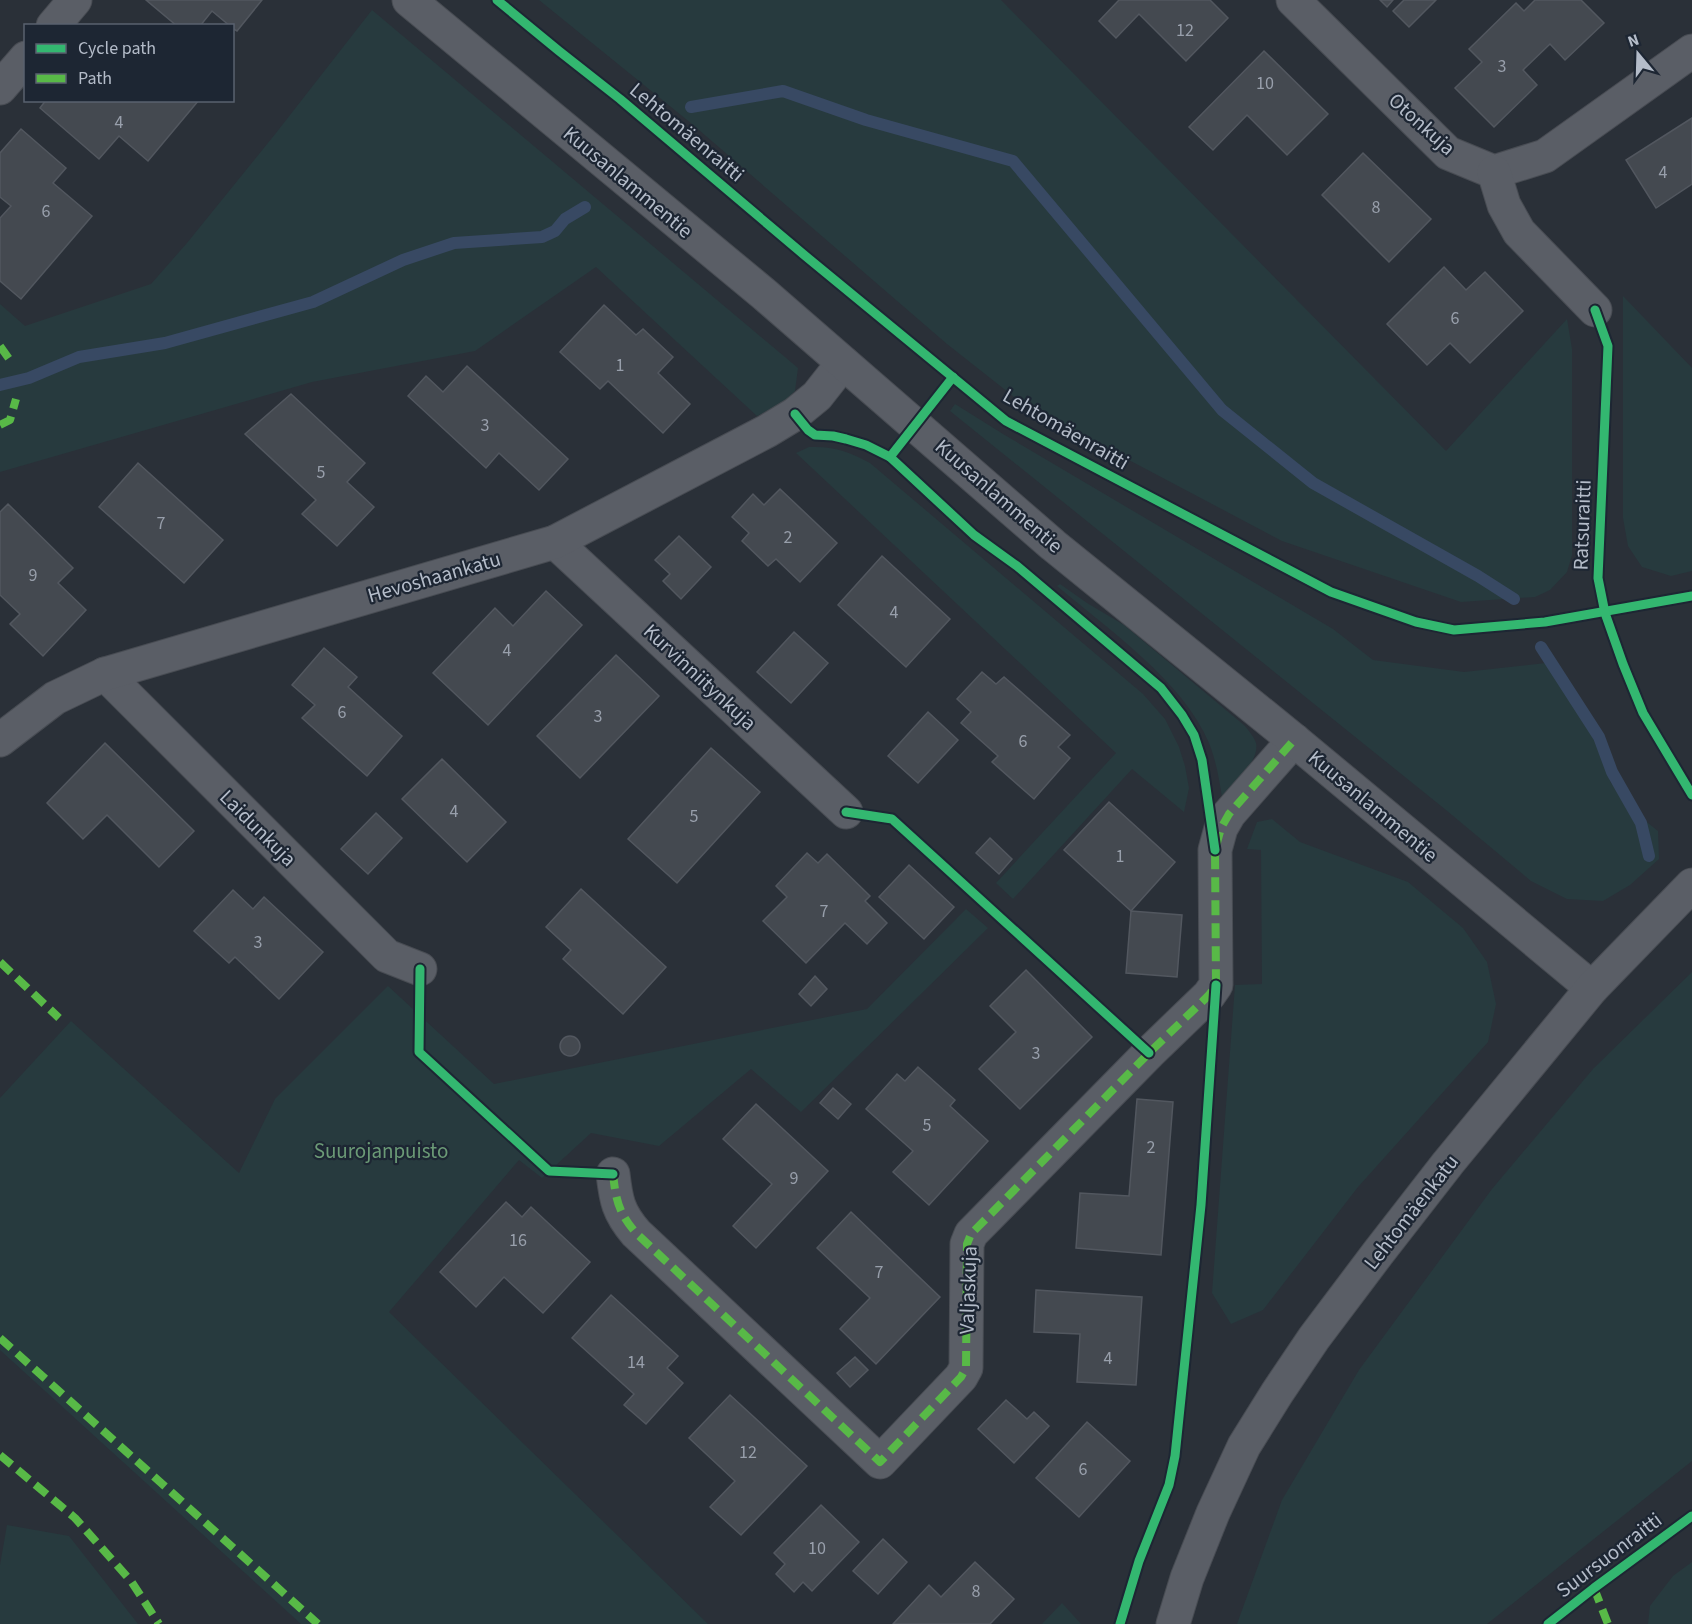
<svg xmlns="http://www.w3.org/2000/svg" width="1692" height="1624" font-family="'Source Sans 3',sans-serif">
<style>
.green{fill:#273a3e}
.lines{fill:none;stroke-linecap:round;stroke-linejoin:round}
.stream{stroke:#384963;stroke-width:12}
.building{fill:#444950;stroke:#52575f;stroke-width:1.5}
.minor-casing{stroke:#484c53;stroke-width:35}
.tertiary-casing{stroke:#484c53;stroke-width:35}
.minor{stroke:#5a5e66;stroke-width:33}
.tertiary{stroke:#5a5e66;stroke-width:33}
.quiet{stroke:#58b947;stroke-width:8;stroke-dasharray:15 8;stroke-linecap:butt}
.cycleway-casing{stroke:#1d2633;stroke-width:13}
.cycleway{stroke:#33b770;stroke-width:9}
.labels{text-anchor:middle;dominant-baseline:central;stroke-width:4.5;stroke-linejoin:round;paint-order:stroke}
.number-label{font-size:18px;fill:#989fab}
.street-label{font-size:21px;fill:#b4bcc9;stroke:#1d2633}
.park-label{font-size:21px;fill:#6b9a76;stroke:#1d2633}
</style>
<rect width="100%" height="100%" fill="#2a3038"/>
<g class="green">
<path d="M539,0H1001L1446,451L1567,319L1572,349V555L1567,572L1550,590L1535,597L1461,602L1282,541L1023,404L947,344L692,124Z"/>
<path d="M372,10L798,368L795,391L783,403L757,416L596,267L475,351L312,382L0,472V304L25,326L151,284L187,243L276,133Z"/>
<path d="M1623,296L1692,368V571L1671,576L1642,567L1628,546L1623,518Z"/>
<path d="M955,404L1003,434L1333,629L1373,660L1464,672L1546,663L1562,673L1574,690L1611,783L1638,815L1658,831L1659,859L1630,885L1603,901L1567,899L1531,881L1446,810L950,411Z"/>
<path d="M809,447C834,446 848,451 870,463L1143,694L1165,719L1179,747L1185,766L1189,788L1184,812L1132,769L1013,899L996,883L1116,753L796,453Z"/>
<path d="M1060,584L1087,603L1124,625L1245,726C1249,731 1254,737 1256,743C1260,761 1233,784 1222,797C1219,778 1216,761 1209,743C1183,681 1108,629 1057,586Z"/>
<path d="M1272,819L1300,842L1408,882L1463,928L1487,962L1496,1004L1488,1042L1358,1187L1263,1310L1231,1324L1212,1293L1235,985L1262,984L1261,850L1247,849L1257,822Z"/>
<path d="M966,909L988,928L801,1112L751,1069L659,1146L591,1133L542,1178L519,1160L389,1312L708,1624H301L0,1350V1098L71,1021L239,1173L275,1099L388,986L494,1084L867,1009Z"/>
<path d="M1692,972V1461L1487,1624H1237L1282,1500L1359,1370L1492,1189L1593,1069Z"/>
<path d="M7,1525L69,1536L138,1624H0V1565Z"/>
<path d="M1692,1562V1624H1648L1650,1606L1673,1576Z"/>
<path d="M1062,1603L1081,1624H1042Z"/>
</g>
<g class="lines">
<g class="stream">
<path d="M691,107L783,91L866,120L1013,161L1222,410L1313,483L1478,576L1514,599"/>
<path d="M0,385L29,378L79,357L165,343L313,302L403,260L454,243L542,237L555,231L565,219L585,207"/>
<path d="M1541,647L1599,737L1612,772L1641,823L1649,856"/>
</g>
</g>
<g class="building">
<path d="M146,0H262L237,31L232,28V26H230L212,11L200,26H177Z"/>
<path d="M1119,0H1210L1228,18L1186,61L1139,14L1116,38L1099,21Z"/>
<path d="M1380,0H1393L1387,7Z"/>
<path d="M1404,0H1436L1409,27L1393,11Z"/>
<path d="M1535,0H1581L1604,23L1565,60L1550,44L1523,70L1537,85L1494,127L1455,88L1482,62L1469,49L1516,3L1524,11Z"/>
<path d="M1264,51L1328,114L1287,155L1247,115L1213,150L1189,127Z"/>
<path d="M46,100H199L148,161L119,136L99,159L40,108Z"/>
<path d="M1692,118V184L1656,208L1626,160Z"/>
<path d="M21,129L66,168L53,183L92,216L21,299L0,281V218L11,206L0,197V153Z"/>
<path d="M1363,153L1431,219L1389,262L1322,195Z"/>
<path d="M1444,267L1466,290L1485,272L1523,311L1470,363L1450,343L1427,365L1387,324Z"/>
<path d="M604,305L636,335L643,329L673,357L658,373L690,404L663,433L608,381L600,389L560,352Z"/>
<path d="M467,366L568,459L539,490L499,453L486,468L408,396L426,376L443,392Z"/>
<path d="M291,394L365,463L347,482L374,507L337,546L302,514L316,500L245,434Z"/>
<path d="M138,463L223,540L184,583L99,507Z"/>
<path d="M780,489L837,543L800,582L776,559L768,566L742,541L749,533L732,517L753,494L764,505Z"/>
<path d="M8,504L73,568L58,583L86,610L43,656L10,624L20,614L0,595V512Z"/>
<path d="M679,536L711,567L681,599L663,581L670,574L655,560Z"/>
<path d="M882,556L950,619L906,667L838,605Z"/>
<path d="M546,591L582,625L488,725L433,673L495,608L513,626Z"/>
<path d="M794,632L828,663L791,703L757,672Z"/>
<path d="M324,648L357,677L348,687L402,736L367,776L302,718L315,705L292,685Z"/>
<path d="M616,655L659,696L580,778L537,736Z"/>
<path d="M982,672L996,684L1004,677L1070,735L1058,747L1070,758L1034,799L992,762L998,756L961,723L971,712L957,699Z"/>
<path d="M928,712L958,740L918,783L888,756Z"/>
<path d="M105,743L194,831L159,867L107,815L83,839L47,803Z"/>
<path d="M711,748L760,792L677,883L628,839Z"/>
<path d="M442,759L506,822L467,862L402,799Z"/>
<path d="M1109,802L1175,862L1131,911L1064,850Z"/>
<path d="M376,813L402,838L368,874L341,849Z"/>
<path d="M990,838L1012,859L999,874L976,853Z"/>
<path d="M807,853L818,863L827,854L870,896L865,901L887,923L867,944L845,923L806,963L763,921L787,897L776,886Z"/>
<path d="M909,865L954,907L924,939L879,897Z"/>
<path d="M581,889L666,967L623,1014L563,959L571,950L546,927Z"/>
<path d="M233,890L253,909L264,897L323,952L279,999L235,957L229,963L194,931Z"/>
<path d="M1131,911L1182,915L1177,977L1126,973Z"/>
<path d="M1026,970L1092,1037L1020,1109L979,1069L1016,1032L990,1006Z"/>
<path d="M815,976L827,989L811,1006L799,994Z"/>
<circle cx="570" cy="1046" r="10"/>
<path d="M918,1067L955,1100L950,1106L988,1141L929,1205L893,1172L913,1151L866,1109L897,1074L905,1081Z"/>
<path d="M833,1088L851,1104L838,1119L820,1103Z"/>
<path d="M1137,1099L1173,1102L1161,1255L1076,1248L1080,1193L1129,1196Z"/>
<path d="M756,1104L828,1171L756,1248L733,1226L772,1184L723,1139Z"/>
<path d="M506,1202L522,1217L531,1207L590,1262L543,1313L504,1277L476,1307L440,1272Z"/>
<path d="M851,1212L940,1297L876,1364L840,1329L870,1298L817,1248Z"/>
<path d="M1036,1290L1142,1297L1136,1385L1077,1382L1080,1334L1034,1332Z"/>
<path d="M611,1295L678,1356L667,1368L683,1383L646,1424L624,1405L634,1394L572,1338Z"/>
<path d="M855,1357L868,1370L850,1387L837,1373Z"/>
<path d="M730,1395L807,1466L741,1535L710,1507L735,1481L689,1438Z"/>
<path d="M1006,1400L1027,1419L1034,1412L1049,1426L1014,1463L978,1429Z"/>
<path d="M1087,1422L1130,1461L1079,1517L1036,1478Z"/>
<path d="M821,1505L859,1542L812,1591L803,1582L794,1592L776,1574L785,1564L774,1553Z"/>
<path d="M883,1539L907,1562L878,1594L853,1571Z"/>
<path d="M975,1562L1014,1599L990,1624H893L929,1585L941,1597Z"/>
</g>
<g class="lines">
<g class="minor-casing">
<g id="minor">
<path d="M1293,0L1448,153L1494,172L1545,156L1692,51"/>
<path d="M53,26L75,0"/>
<path d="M0,88L26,58"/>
<path d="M1494,172L1504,205L1519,232L1595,310"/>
<path d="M555,542L846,812"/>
<path d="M105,674L387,956L420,969"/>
<path d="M0,740L55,698L105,674L555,542L767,431L795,414L817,396L843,363"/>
<path d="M613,1174C616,1200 618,1212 636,1233L880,1462L961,1377L966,1368L967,1244L971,1234L1149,1053L1209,995L1216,985L1215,850L1221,828L1229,814L1294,740"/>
</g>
</g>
<g class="tertiary-casing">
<g id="tertiary">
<path d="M409,0L764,294L1053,545L1294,740L1592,988"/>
<path d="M1173,1624L1187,1578L1213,1513L1244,1446L1277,1393L1314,1338L1378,1253L1448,1163L1592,988L1692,885"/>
</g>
</g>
<use href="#minor" class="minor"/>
<use href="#tertiary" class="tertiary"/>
<g class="quiet">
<path d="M0,346L12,363"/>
<path d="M0,425L10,420L16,399"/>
<path d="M0,962L59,1018"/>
<path d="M613,1174C616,1200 618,1212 636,1233L880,1462L961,1377L966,1368L967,1244L971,1234L1149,1053L1209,995L1216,985L1215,850L1221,828L1229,814L1294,740"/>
<path d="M0,1338L318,1624"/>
<path d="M0,1455L75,1518L131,1581L159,1624"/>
<path d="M1594,1588L1608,1624"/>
</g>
<g class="cycleway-casing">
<g id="cycleway">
<path d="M497,0L559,51L620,99L803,254L1006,421L1331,592L1416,622L1454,630L1545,622L1692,596"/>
<path d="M1595,310L1608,346L1598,578L1605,613L1623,664L1643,713L1692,795"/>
<path d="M795,414L808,430L815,435L833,436L846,439L866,445L890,457L974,535L1017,566L1161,688L1182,715L1194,735L1202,760L1215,850"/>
<path d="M890,457L953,377"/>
<path d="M846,812L892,819L1149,1053"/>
<path d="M420,969L419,1052L549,1171L613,1174"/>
<path d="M1120,1624L1139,1561L1169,1485L1175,1456L1201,1205L1216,985"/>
<path d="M1548,1624L1594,1588L1692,1516"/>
</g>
</g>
<use href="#cycleway" class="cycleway"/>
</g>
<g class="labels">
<g class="number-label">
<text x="1185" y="30">12</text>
<text x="1502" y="66">3</text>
<text x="1265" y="83">10</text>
<text x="119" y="122">4</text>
<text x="1663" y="172">4</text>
<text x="1376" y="207">8</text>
<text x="46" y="211">6</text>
<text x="1455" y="318">6</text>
<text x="620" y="365">1</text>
<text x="485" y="425">3</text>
<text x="321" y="472">5</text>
<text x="161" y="523">7</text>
<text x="788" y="537">2</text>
<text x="33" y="575">9</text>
<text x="894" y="612">4</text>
<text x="507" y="650">4</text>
<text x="342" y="712">6</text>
<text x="598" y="716">3</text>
<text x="1023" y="741">6</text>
<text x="454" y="811">4</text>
<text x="694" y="816">5</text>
<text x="1120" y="856">1</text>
<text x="824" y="911">7</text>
<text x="258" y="942">3</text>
<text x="1036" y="1053">3</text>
<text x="927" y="1125">5</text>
<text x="1151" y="1147">2</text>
<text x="794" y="1178">9</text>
<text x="518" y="1240">16</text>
<text x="879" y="1272">7</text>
<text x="1108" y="1358">4</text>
<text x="636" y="1362">14</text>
<text x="748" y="1452">12</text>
<text x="1083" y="1469">6</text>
<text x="817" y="1548">10</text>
<text x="976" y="1591">8</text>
</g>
<g class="street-label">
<text transform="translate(1422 124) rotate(42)">Otonkuja</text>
<text transform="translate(687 132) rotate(40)">Lehtomäenraitti</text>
<text transform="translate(628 182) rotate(40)">Kuusanlammentie</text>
<text transform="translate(1066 429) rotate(30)">Lehtomäenraitti</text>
<text transform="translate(999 496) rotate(41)">Kuusanlammentie</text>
<text transform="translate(1582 525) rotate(-88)">Ratsuraitti</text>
<text transform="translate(434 577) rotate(-16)">Hevoshaankatu</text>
<text transform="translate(700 677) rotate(43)">Kurvinniitynkuja</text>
<text transform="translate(1373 806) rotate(40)">Kuusanlammentie</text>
<text transform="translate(258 828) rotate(45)">Laidunkuja</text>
<text transform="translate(1411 1212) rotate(-52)">Lehtomäenkatu</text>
<text transform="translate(968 1290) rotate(-88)">Valjaskuja</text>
<text transform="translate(1609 1555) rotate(-37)">Suursuonraitti</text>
</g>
<g class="park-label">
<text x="381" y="1151">Suurojanpuisto</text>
</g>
</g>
<rect x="24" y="24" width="210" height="78" fill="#1d2633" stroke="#59626f" stroke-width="1.5"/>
<rect x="36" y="44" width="30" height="9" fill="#33b770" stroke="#59626f" stroke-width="1.5"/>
<text x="78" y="54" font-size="18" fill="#b4bcc9">Cycle path</text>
<rect x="36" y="74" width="30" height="9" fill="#58b947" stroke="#59626f" stroke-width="1.5"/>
<text x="78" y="84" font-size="18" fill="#b4bcc9">Path</text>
<g transform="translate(1638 54) rotate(341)" stroke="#1d2633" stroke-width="4.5" paint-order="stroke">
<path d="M0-4.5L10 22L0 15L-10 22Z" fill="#b4bcc9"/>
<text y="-9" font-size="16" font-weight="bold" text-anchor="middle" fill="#b4bcc9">N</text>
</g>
</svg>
